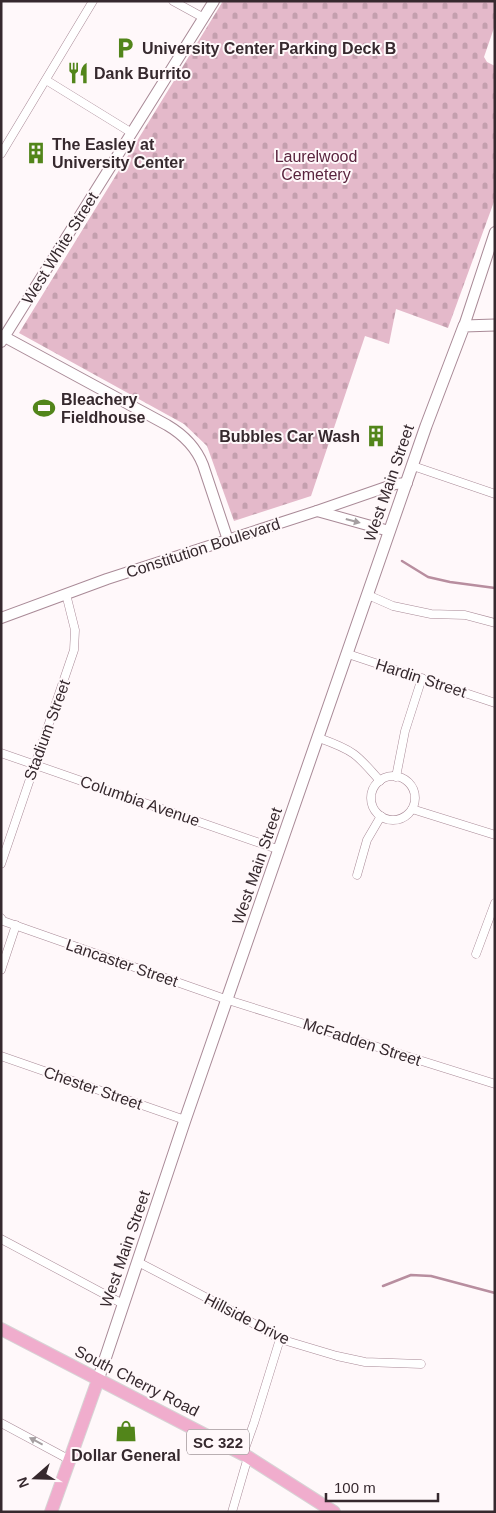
<svg xmlns="http://www.w3.org/2000/svg" width="496" height="1513" font-family="Helvetica,sans-serif">
<style>
.cemetery{fill:url(#cemetery-stones)}
.lines{fill:none;stroke-linecap:round;stroke-linejoin:round}
.stream{stroke:#b88e9f;stroke-width:2.5}
.minor-casing{stroke:#a98a97;stroke-width:9}
.tertiary-casing{stroke:#a98a97;stroke-width:12}
.secondary-casing{stroke:#a98a97;stroke-width:13}
.primary-casing{stroke:#d7d4d5;stroke-width:14}
.minor{stroke:#fff;stroke-width:8}
.tertiary{stroke:#fff;stroke-width:10}
.secondary{stroke:#fff;stroke-width:11}
.primary{stroke:#f0adcd;stroke-width:12}
.oneway{fill:#a59fa1}
.labels{text-anchor:middle;dominant-baseline:central;stroke-width:4;stroke-linejoin:round;paint-order:stroke}
.shield{fill:#fff8fa;stroke:#72676b;stroke-width:1}
.shield-label{font-size:15px;font-weight:bold;fill:#36292e}
.poi-label{font-size:16px;font-weight:bold;fill:#36292e;stroke:#fff8fa;text-anchor:start}
.park-label{font-size:16px;fill:#59243e;stroke:#fff8fa}
.street-label{font-size:16px;fill:#36292e;stroke:#fff8fa}
</style>
<defs>
<pattern id="cemetery-stones" width="16" height="16" patternUnits="userSpaceOnUse" patternTransform="scale(1.25)"><rect width="16" height="16" fill="#e4b9ca"/><path d="M2 7V4a2 2 0 0 1 4 0v3zM10 15v-3a2 2 0 0 1 4 0v3z" fill="#c49fae"/></pattern>
</defs>
<rect width="100%" height="100%" fill="#fff8fa"/>
<path class="cemetery" d="M223,1H495V25L484,57L487,62L495,66V199L448,328L396,309L389,344L365,336L311,496L234,521L207,446L184,424L19,333Z"/>
<g class="lines">
<g class="stream">
<path d="M402,561L428,577L450,582L495,588"/>
<path d="M383,1286L411,1275L431,1276L495,1293"/>
</g>
<g class="minor-casing">
<g id="minor">
<path d="M173,1L204,18"/>
<path d="M46,80L132,133"/>
<path d="M1,154L93,1"/>
<path d="M413,466L495,494"/>
<path d="M368,595L393,606L431,614L465,615L495,623"/>
<path d="M348,654L495,703"/>
<path d="M319,738C353,750 357,754 380,781"/>
<path d="M1,753L280,850"/>
<circle cx="393" cy="798" r="22"/>
<path d="M396,777L405,731L422,678"/>
<path d="M412,809L495,835"/>
<path d="M1,864L74,650L75,630L66,594"/>
<path d="M357,875L367,840L381,816"/>
<path d="M1,918L3,921L228,1000L495,1084"/>
<path d="M476,954L495,903"/>
<path d="M1,970L16,925"/>
<path d="M1,1056L185,1120"/>
<path d="M1,1239L123,1304"/>
<path d="M138,1262L232,1311L280,1339L337,1356L365,1362L421,1364"/>
<path d="M1,1423L70,1460"/>
<path d="M243,1454L254,1423L280,1339"/>
<path d="M232,1512L248,1457"/>
</g>
</g>
<g class="tertiary-casing">
<g id="tertiary">
<path d="M464,326L495,232"/>
<path d="M1,335L167,425C184,435 196,447 203,465L228,540"/>
<path d="M1,342L214,1"/>
<path d="M317,511L389,531"/>
<path d="M1,618L107,579L317,511L395,484L407,483"/>
</g>
</g>
<g class="secondary-casing">
<path id="secondary" d="M98,1380L185,1120L426,426L464,326L495,325"/>
</g>
<g class="primary-casing">
<g id="primary">
<path d="M1,1329L248,1457L334,1512"/>
<path d="M51,1512L98,1380"/>
</g>
</g>
<use href="#minor" class="minor"/>
<use href="#tertiary" class="tertiary"/>
<use href="#secondary" class="secondary"/>
<use href="#primary" class="primary"/>
</g>
<defs><path id="oneway-solid" d="M-6-.8H1V-3.2L6.5 0L1 3.2V.8H-6Z" transform="scale(1.25)"/></defs>
<g class="oneway">
<use href="#oneway-solid" transform="translate(353 521) rotate(15)"/>
<use href="#oneway-solid" transform="translate(36 1441) rotate(-152)"/>
</g>
<defs>
<g id="parking-bare" transform="scale(1.725)"><path d="M-3.5-5.5H1a3.5 3.5 0 0 1 0 7H-1V5.5H-3.5ZM-1-3.4V-.6H.8a1.4 1.4 0 0 0 0-2.8Z" fill="#52851a" stroke="#fff8fa" stroke-width="2.5" paint-order="stroke"/></g>
<g id="restaurant-bare" transform="scale(1.725)"><path d="M-5-6h1v4h1v-4h1v4h1v-4h1v5L-1.5 .5V6h-2V.5L-5-1ZM5-6V6H3V1.5H1.5Q1.5-4 5-6Z" fill="#52851a" stroke="#fff8fa" stroke-width="2.5" paint-order="stroke"/></g>
<g id="building-bare" transform="scale(1.725)"><path d="M-4-6H4V6H1V3H-1V6H-4ZM-2.5-4.3h1.7v1.8h-1.7ZM.8-4.3h1.7v1.8H.8ZM-2.5-1h1.7V.8h-1.7ZM.8-1h1.7V.8H.8Z" fill="#52851a" stroke="#fff8fa" stroke-width="2.5" paint-order="stroke"/></g>
<g id="stadium-bare" transform="scale(1.725)"><path d="M0-5a6.5 5 0 1 0 0 10a6.5 5 0 1 0 0-10ZM-3.5-1.8h7v3.6h-7Z" fill="#52851a" stroke="#fff8fa" stroke-width="2.5" paint-order="stroke"/></g>
<g id="shop-bare" transform="scale(1.725)"><path d="M-5-2.5h2.3a2.7 3.5 0 0 1 5.4 0H5L5.5 6h-11ZM-1.5-2.5h3a1.5 2.3 0 0 0-3 0Z" fill="#52851a" stroke="#fff8fa" stroke-width="2.5" paint-order="stroke"/></g>
</defs>
<g fill-rule="evenodd">
<use href="#parking-bare" x="125" y="48"/>
<use href="#restaurant-bare" x="78" y="73"/>
<use href="#building-bare" x="36" y="153"/>
<use href="#stadium-bare" x="44" y="408"/>
<use href="#building-bare" x="376" y="436"/>
<use href="#shop-bare" x="126" y="1431"/>
</g>
<g class="labels">
<rect class="shield" x="187" y="1429.5" width="62" height="25" rx="4"/>
<g class="shield-label">
<text x="218" y="1442">SC 322</text>
</g>
<g class="poi-label">
<text x="142" y="48">University Center Parking Deck B</text>
<text x="94" y="73">Dank Burrito</text>
<text x="52" y="144">The Easley at<tspan x="52" dy="18">University Center</tspan></text>
<text x="61" y="399">Bleachery<tspan x="61" dy="18">Fieldhouse</tspan></text>
<text x="360" y="436" text-anchor="end">Bubbles Car Wash</text>
<text x="126" y="1455" text-anchor="middle">Dollar General</text>
</g>
<g class="park-label">
<text x="316" y="156">Laurelwood<tspan x="316" dy="18">Cemetery</tspan></text>
</g>
<g class="street-label">
<text transform="translate(60 248) rotate(-58)">West White Street</text>
<text transform="translate(389 483) rotate(-71)">West Main Street</text>
<text transform="translate(203 548) rotate(-18)">Constitution Boulevard</text>
<text transform="translate(421 678) rotate(18)">Hardin Street</text>
<text transform="translate(47 730) rotate(-70)">Stadium Street</text>
<text transform="translate(140 801) rotate(19)">Columbia Avenue</text>
<text transform="translate(257 866) rotate(-71)">West Main Street</text>
<text transform="translate(122 963) rotate(19)">Lancaster Street</text>
<text transform="translate(362 1042) rotate(18)">McFadden Street</text>
<text transform="translate(93 1088) rotate(19)">Chester Street</text>
<text transform="translate(125 1249) rotate(-71)">West Main Street</text>
<text transform="translate(247 1319) rotate(27)">Hillside Drive</text>
<text transform="translate(137 1381) rotate(27)">South Cherry Road</text>
</g>
</g>
<rect width="496" height="1513" fill="none" stroke="#36292e" stroke-width="5"/>
<g transform="translate(35 1478) rotate(250)" stroke="#fff8fa" stroke-width="4" paint-order="stroke">
<path d="M0-4L9 19L0 12L-9 19Z" fill="#36292e"/>
<text y="-8" font-size="14" font-weight="bold" text-anchor="middle" fill="#36292e">N</text>
</g>
<path d="M326 1493v8h112v-8" fill="none" stroke="#36292e" stroke-width="2.5"/>
<text x="334" y="1493" font-size="15" fill="#36292e" stroke="#fff8fa" stroke-width="4" paint-order="stroke">100 m</text>
</svg>
